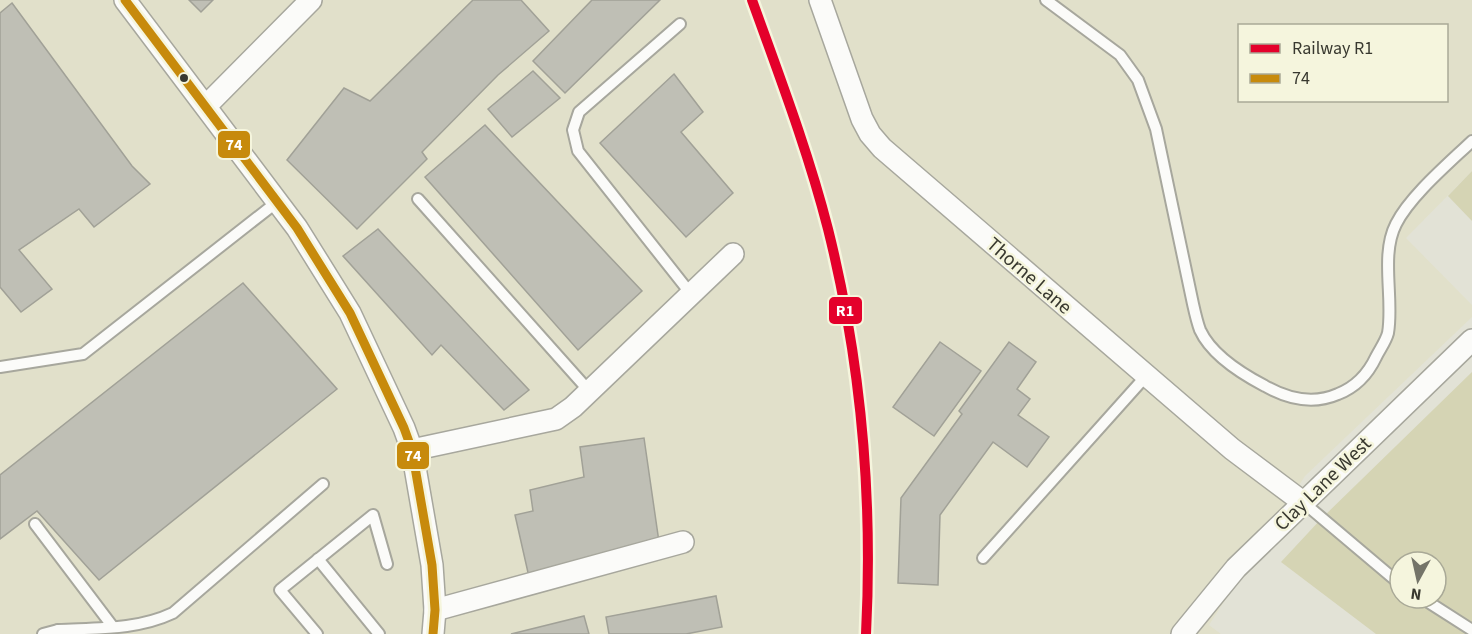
<svg xmlns="http://www.w3.org/2000/svg" width="1472" height="634" font-family="'Source Sans 3',sans-serif">
<style>
.built{fill:#e1e0ca;fill-rule:evenodd}
.green{fill:#d5d4b4;fill-rule:evenodd}
.building{fill:#bfbfb5;stroke:#a1a197;stroke-width:1.5}
.lines{fill:none;stroke-linecap:round;stroke-linejoin:round}
.service-casing{stroke:#a7a79d;stroke-width:14}
.minor-casing{stroke:#a7a79d;stroke-width:24}
.service{stroke:#fbfbf9;stroke-width:10}
.minor{stroke:#fbfbf9;stroke-width:21}
.bus-1-casing{stroke:#f5f5dd;stroke-width:14}
.bus-1{stroke:#c78a0c;stroke-width:9}
.rail-1-casing{stroke:#f5f5dd;stroke-width:15}
.rail-1{stroke:#e4002b;stroke-width:10}
.bus-dot{fill:#38382f;stroke:#f5f5dd;stroke-width:2}
.labels{text-anchor:middle;dominant-baseline:central;stroke-width:5;stroke-linejoin:round;paint-order:stroke}
.street-label{font-size:20px;fill:#38382f;stroke:#f5f5dd}
.line-badge{stroke:#f5f5dd;stroke-width:2}
.badge-label{font-size:16px;text-anchor:middle;font-weight:bold;fill:#fff}
</style>
<rect width="100%" height="100%" fill="#e2e2d6"/>
<path class="built" d="M0,0H1472V171L1406,238L1472,305V317L1305,476L1209,625L1221,634H0ZM1240,26H1446V100H1240Z"/>
<g class="green">
<path d="M1472,171V221L1448,196Z"/>
<path d="M1472,372V634H1376L1281,562L1321,519ZM1400,562H1436V598H1400Z"/>
</g>
<g class="building">
<path d="M189,0H213L201,12Z"/>
<path d="M473,0H521L549,31L498,75L422,152L427,159L357,229L287,160L344,88L370,101Z"/>
<path d="M592,0H660L565,93L533,61Z"/>
<path d="M12,3L132,166L150,184L94,227L79,209L19,250L52,289L21,312L0,287V13Z"/>
<path d="M533,71L560,98L512,137L488,109Z"/>
<path d="M674,74L703,112L681,132L733,193L686,237L600,143Z"/>
<path d="M485,125L642,291L578,350L425,177Z"/>
<path d="M378,229L529,390L504,410L441,345L432,355L343,256Z"/>
<path d="M243,283L337,389L99,580L37,511L0,539V475Z"/>
<path d="M940,342L981,371L934,436L893,407Z"/>
<path d="M1009,342L1036,362L1017,389L1030,399L1018,415L1049,437L1027,467L993,442L940,515L938,585L898,583L901,498L962,414L959,411Z"/>
<path d="M644,438L660,549L529,577L515,515L533,511L530,490L584,477L580,447Z"/>
<path d="M716,596L722,627L686,634H609L606,617Z"/>
<path d="M584,616L589,634H511Z"/>
</g>
<g class="lines">
<g class="service-casing">
<g id="service">
<path d="M1046,0L1120,55L1138,80L1156,129L1193,304C1195,313 1197,322 1200,330C1211,354 1242,374 1265,386C1288,399 1313,405 1338,394C1356,387 1368,374 1376,357C1380,349 1386,341 1388,333C1394,299 1380,255 1396,224C1410,196 1449,163 1472,141"/>
<path d="M680,24L579,112L573,130L578,151L691,294"/>
<path d="M418,199L590,392"/>
<path d="M0,367L83,354L277,202"/>
<path d="M1304,503L1400,584"/>
<path d="M35,524L113,627"/>
<path d="M983,558L1146,376"/>
<path d="M318,559L379,634"/>
<path d="M1422,598L1472,630"/>
<path d="M58,630C97,628 137,630 173,613L323,484"/>
<path d="M43,634L58,630L61,634"/>
<path d="M317,634L280,590L373,515L387,564"/>
</g>
</g>
<g class="minor-casing">
<g id="minor">
<path d="M125,0L297,228L350,313L404,428L412,450L432,565L435,610L433,634"/>
<path d="M820,0L862,119L870,134L882,148L1232,449L1304,503"/>
<path d="M206,106L311,0"/>
<path d="M412,450L556,419L573,407L733,254"/>
<path d="M435,610L683,542"/>
<path d="M1182,634L1236,568L1472,340"/>
</g>
</g>
<use href="#service" class="service"/>
<use href="#minor" class="minor"/>
<g class="bus-1-casing">
<path id="bus-1" d="M125,0L297,228L350,313L404,428L412,450L432,565L435,610L433,634"/>
</g>
<use href="#bus-1" class="bus-1"/>
<g class="rail-1-casing">
<path id="rail-1" d="M752,0C779,75 808,151 828,229C861,361 873,497 866,634"/>
</g>
<use href="#rail-1" class="rail-1"/>
</g>
<circle class="bus-dot" cx="184" cy="78" r="5"/>
<g class="labels">
<g class="street-label">
<text transform="translate(1029 276) rotate(41)">Thorne Lane</text>
<text transform="translate(1323 484) rotate(-44)">Clay Lane West</text>
</g>
</g>
<g class="line-badge">
<rect x="217" y="130" width="34" height="29" rx="6" fill="#c78a0c"/>
<rect x="828" y="296" width="35" height="29" rx="6" fill="#e4002b"/>
<rect x="396" y="441" width="34" height="29" rx="6" fill="#c78a0c"/>
</g>
<g class="badge-label">
<text x="234" y="150">74</text>
<text x="845" y="316">R1</text>
<text x="413" y="461">74</text>
</g>
<rect x="1238" y="24" width="210" height="78" fill="#f5f5dd" stroke="#a9a997" stroke-width="1.5"/>
<rect x="1250" y="44" width="30" height="9" fill="#e4002b" stroke="#a9a997" stroke-width="1.5"/>
<text x="1292" y="54" font-size="18" fill="#38382f">Railway R1</text>
<rect x="1250" y="74" width="30" height="9" fill="#c78a0c" stroke="#a9a997" stroke-width="1.5"/>
<text x="1292" y="84" font-size="18" fill="#38382f">74</text>
<g transform="translate(1418 580) rotate(188)"><circle r="28" fill="#f5f5dd" stroke="#a9a997" stroke-width="1.5"/>
<path d="M0-4.5L10 22L0 15L-10 22Z" fill="#747469"/>
<text y="-9" font-size="16" font-weight="bold" text-anchor="middle" fill="#38382f">N</text>
</g>
</svg>
